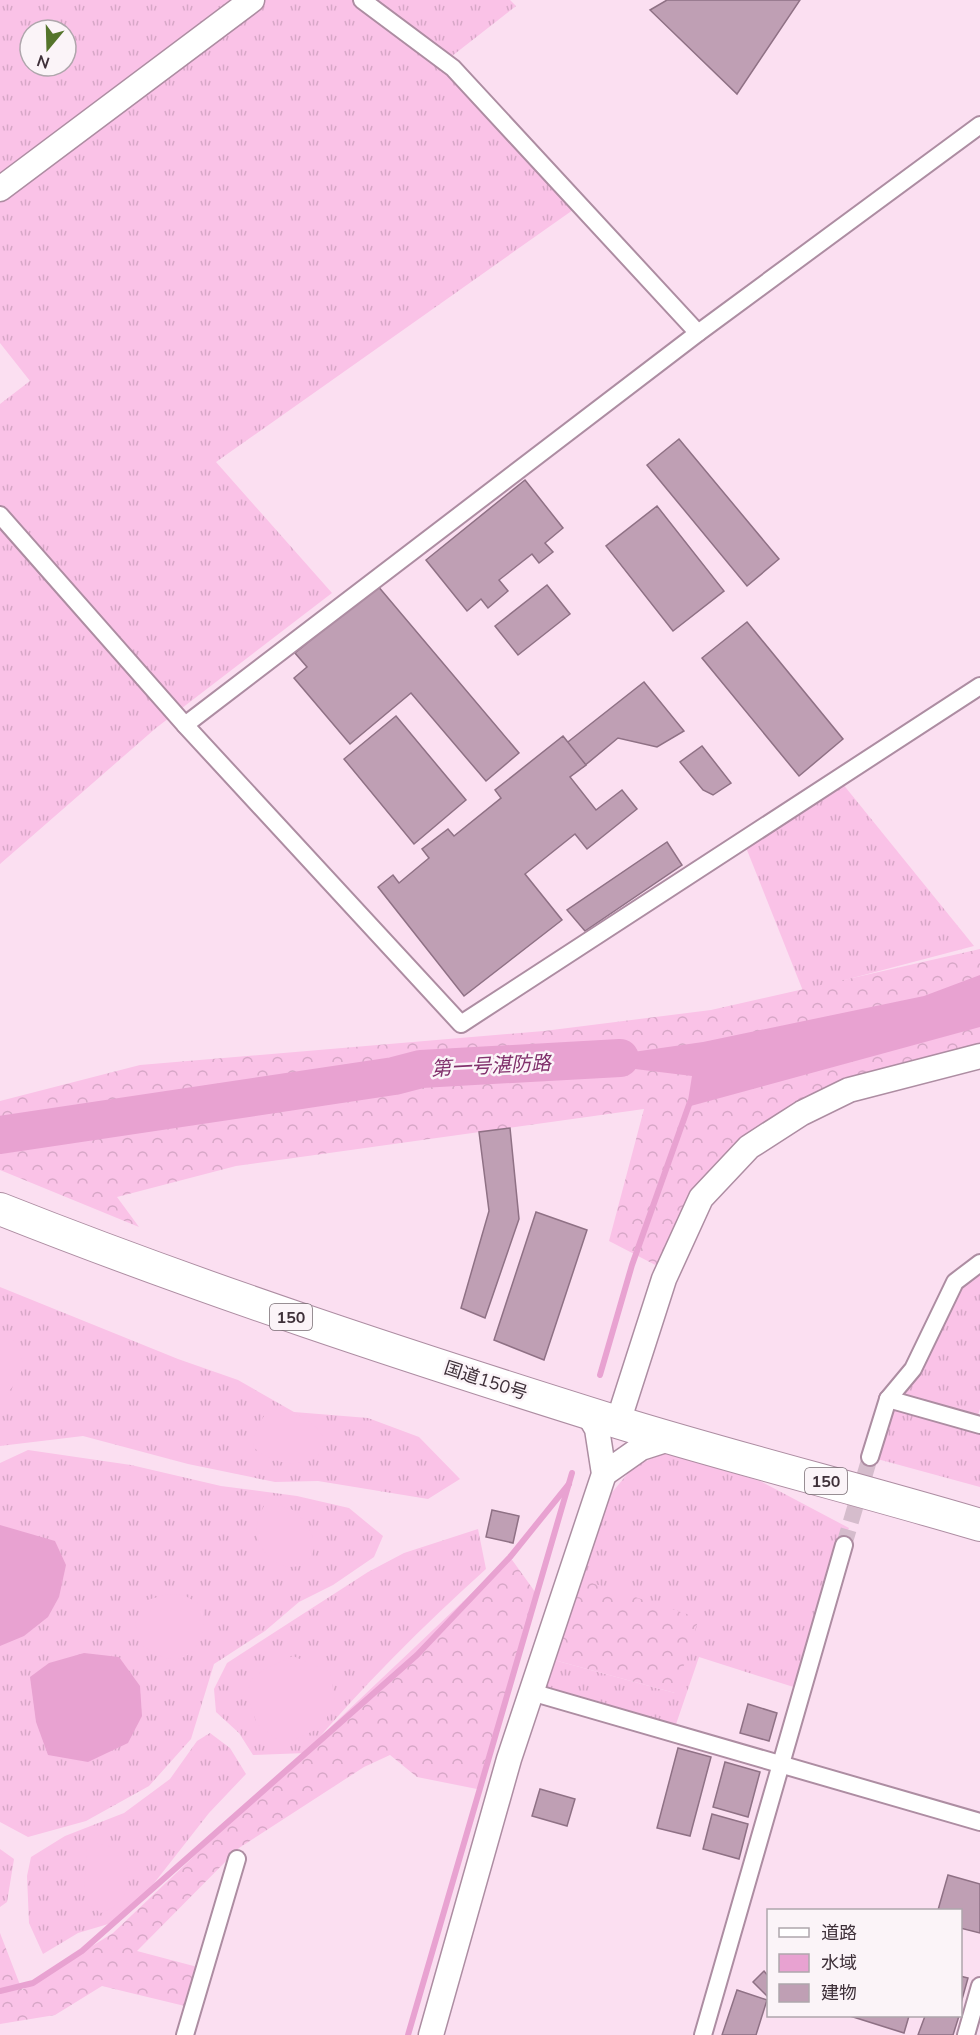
<svg xmlns="http://www.w3.org/2000/svg" width="980" height="2035" font-family="Mulish,'Noto Sans JP',sans-serif">
<style>
.grass{fill:url(#grass-tufts);fill-rule:evenodd}
.forest{fill:url(#forest-crowns)}
.garden{fill:#fac2e7}
.water{fill:#e8a2d1}
.lines{fill:none;stroke-linecap:round;stroke-linejoin:round}
.stream{stroke:#e8a2d1;stroke-width:6}
.river{stroke:#e8a2d1;stroke-width:38}
.building{fill:#bf9fb4;stroke:#8f7185;stroke-width:1.5}
.street-tunnel{stroke:#d5bccc;stroke-width:16;stroke-dasharray:16 8;stroke-linecap:butt}
.street-casing{stroke:#ad8da2;stroke-width:20}
.secondary-casing{stroke:#ad8da2;stroke-width:27}
.highway-casing{stroke:#ad8da2;stroke-width:34}
.street{stroke:#fff;stroke-width:16}
.secondary{stroke:#fff;stroke-width:24}
.highway{stroke:#fff;stroke-width:32}
.labels{text-anchor:middle;dominant-baseline:central;stroke-width:5;stroke-linejoin:round;paint-order:stroke}
.shield{fill:#fbf4f8;stroke:#776b72;stroke-width:1.5}
.shield-label{font-size:16px;font-weight:bold;fill:#3e3039}
.street-label{font-size:18px;fill:#3e3039;stroke:#fbf4f8}
.water-label{font-size:20px;font-style:italic;fill:#81316c;stroke:#fbf4f8}
</style>
<defs>
<pattern id="grass-tufts" width="24" height="20" patternUnits="userSpaceOnUse" patternTransform="scale(1.5)"><rect width="24" height="20" fill="#fac2e7"/><path d="M3 7l-1-3M5 7V3M7 7l1-3M15 17l-1-3M17 17v-4M19 17l1-3" fill="none" stroke="#d7a7c7"/></pattern>
<pattern id="forest-crowns" width="20" height="18" patternUnits="userSpaceOnUse" patternTransform="scale(1.5)"><rect width="20" height="18" fill="#fac2e7"/><path d="M2 6a3 3 0 1 1 6 0M12 15a3 3 0 1 1 6 0" fill="none" stroke="#d7a7c7"/></pattern>
</defs>
<rect width="100%" height="100%" fill="#fbdff1"/>
<g class="grass">
<path d="M0,0H362L453,68L580,205L216,462L332,593L156,728L0,864V404L30,381L0,343ZM30,30H66V66H30Z"/>
<path d="M376,0H510L516,6L452,56Z"/>
<path d="M838,778L974,946L803,991L743,840Z"/>
<path d="M980,1263V1409L975,1424L980,1427V1487L870,1457L955,1282Z"/>
<path d="M0,1287L178,1359L238,1380L294,1412L368,1418L419,1437L460,1479L428,1499L318,1481L275,1482L188,1464L83,1436L0,1446Z"/>
<path d="M28,1450L131,1465L221,1486L297,1496L349,1508L383,1536L374,1557L333,1585L299,1602L265,1631L214,1664L191,1739L149,1786L86,1821L28,1837L0,1822V1463Z"/>
<path d="M665,1453L760,1481L849,1528L831,1564L803,1690L699,1657L673,1733L539,1694L554,1660L675,1693L580,1579L609,1496L634,1466Z"/>
<path d="M478,1529L486,1569C422,1627 362,1686 306,1753L253,1755L239,1733L216,1712L214,1689L227,1663L368,1572L404,1553Z"/>
<path d="M210,1733L230,1748L246,1774L209,1813L144,1896L115,1922L78,1933L43,1954L29,1923L27,1876L31,1857L65,1836L124,1813L170,1779L197,1741Z"/>
<path d="M0,1849L14,1859L7,1902L0,1907Z"/>
</g>
<g class="forest">
<path d="M980,949V1050L803,1108L739,1159L667,1271L609,1241L644,1109L236,1166L117,1197L139,1227L0,1170V1101L140,1065L544,1031L711,1010Z"/>
<path d="M510,1557L538,1596L482,1790L417,1777L390,1755L364,1767L239,1848L137,1951L205,1969L193,2008L102,1986L55,2015L0,2024V1933L22,1990L113,1933Z"/>
<path d="M580,1579L699,1618L675,1693L554,1660Z"/>
</g>
<g class="garden">
<path d="M0,1332L12,1338C29,1365 24,1374 4,1397L0,1396Z"/>
<path d="M273,1406C297,1413 311,1418 325,1439L318,1457C294,1468 275,1464 254,1448C253,1430 261,1418 273,1406Z"/>
<path d="M265,1504C274,1506 285,1506 293,1510C298,1512 302,1519 305,1523C333,1559 288,1585 264,1551C252,1534 256,1521 265,1504Z"/>
<path d="M182,1594L203,1606C203,1614 205,1626 202,1634C189,1670 163,1662 139,1643L135,1622L147,1600L165,1595Z"/>
<path d="M293,1656L330,1672L335,1701L322,1727L294,1740H278L257,1724L247,1696L251,1679L265,1669Z"/>
<path d="M97,1843L120,1849C133,1875 133,1902 101,1913L88,1905L84,1892L87,1849Z"/>
</g>
<g class="water">
<path d="M980,975V1027L687,1107L692,1076L570,1061L703,1042L924,996Z"/>
<path d="M0,1525L55,1541L66,1565L59,1597L48,1617L24,1636L0,1646Z"/>
<path d="M84,1653L119,1657L140,1686L142,1716L128,1743L88,1762L48,1755L36,1722L30,1677L49,1663Z"/>
</g>
<g class="lines">
<g class="stream">
<path d="M600,1375L632,1265L690,1102"/>
<path d="M0,1991L33,1983L82,1951L417,1655L510,1557L569,1484"/>
<path d="M408,2035L572,1473"/>
</g>
<path class="river" d="M0,1135L394,1076L421,1069L620,1058"/>
</g>
<g class="building">
<path d="M667,0H800L737,94L650,10Z"/>
<path d="M679,439L779,559L747,586L647,465Z"/>
<path d="M525,480L563,528L545,543L553,552L539,563L532,554L499,580L508,591L488,608L481,599L467,611L426,560Z"/>
<path d="M657,506L724,591L673,631L606,546Z"/>
<path d="M377,585L519,753L486,781L411,693L350,744L294,678L307,667L295,653Z"/>
<path d="M547,585L570,614L518,655L495,626Z"/>
<path d="M747,622L843,739L799,776L702,658Z"/>
<path d="M644,682L684,731L657,747L618,738L583,767L564,745Z"/>
<path d="M396,716L466,800L414,844L344,759Z"/>
<path d="M563,736L586,765L570,777L596,810L622,790L637,809L587,849L575,834L525,874L562,920L464,996L378,887L393,875L399,883L429,858L422,849L448,829L454,836L501,798L495,790Z"/>
<path d="M702,746L731,783L713,795L703,790L680,762Z"/>
<path d="M667,842L682,865L585,931L567,910Z"/>
<path d="M510,1128L519,1219L485,1318L461,1308L489,1211L479,1132Z"/>
<path d="M536,1212L587,1230L544,1360L494,1340Z"/>
<path d="M492,1510L519,1516L513,1543L486,1537Z"/>
<path d="M748,1704L777,1713L769,1741L740,1733Z"/>
<path d="M678,1748L711,1757L690,1836L657,1828Z"/>
<path d="M725,1762L760,1772L748,1817L713,1807Z"/>
<path d="M540,1789L575,1799L567,1826L532,1816Z"/>
<path d="M712,1814L748,1824L739,1859L703,1849Z"/>
<path d="M948,1875L980,1884V1933L960,1928V1910H938Z"/>
<path d="M764,1971L768,1976V1997L753,1982Z"/>
<path d="M960,1976L968,1978L961,2003H960Z"/>
<path d="M737,1990L767,2000L756,2035H722Z"/>
<path d="M850,2016H909L904,2033Z"/>
<path d="M925,2016H959L953,2035H918Z"/>
</g>
<g class="lines">
<path class="street-tunnel" d="M844,1545L870,1457"/>
<g class="street-casing">
<g id="street">
<path d="M362,0L453,68L698,333"/>
<path d="M0,515L185,725L461,1024L980,686"/>
<path d="M185,725L698,333L980,125"/>
<path d="M888,1399L980,1425"/>
<path d="M870,1457L888,1399L913,1369L955,1282L980,1263"/>
<path d="M531,1692L980,1822"/>
<path d="M185,2035L237,1859"/>
<path d="M703,2035L844,1545"/>
<path d="M966,2035L980,1986"/>
</g>
</g>
<g class="secondary-casing">
<g id="secondary">
<path d="M0,189L252,0"/>
<path d="M618,1422L664,1279L701,1198L749,1147L802,1113L849,1090L980,1056"/>
<path d="M604,1474L641,1448L672,1438"/>
<path d="M431,2035L509,1759L604,1474L597,1429L587,1412"/>
</g>
</g>
<g class="highway-casing">
<path id="highway" d="M0,1209C202,1289 409,1357 617,1422C737,1459 859,1489 980,1525"/>
</g>
<use href="#street" class="street"/>
<use href="#secondary" class="secondary"/>
<use href="#highway" class="highway"/>
</g>
<g class="labels">
<g class="shield">
<rect x="270" y="1304" width="42" height="26" rx="4.5"/>
<rect x="805" y="1468" width="42" height="26" rx="4.5"/>
</g>
<g class="shield-label">
<text x="291" y="1317">150</text>
<text x="826" y="1481">150</text>
</g>
<g class="street-label">
<text transform="translate(486 1380) rotate(18)">国道150号</text>
</g>
<g class="water-label">
<text transform="translate(491 1065) rotate(-3)">第一号湛防路</text>
</g>
</g>
<rect x="767" y="1909" width="195" height="108" fill="#fbf4f8" stroke="#afa6ac" stroke-width="1.5"/>
<rect x="779" y="1928" width="30" height="9" fill="#ffffff" stroke="#afa6ac" stroke-width="1.5"/>
<text x="821" y="1939" font-size="18" fill="#3e3039">道路</text>
<rect x="779" y="1954" width="30" height="18" fill="#e8a2d1" stroke="#afa6ac" stroke-width="1.5"/>
<text x="821" y="1969" font-size="18" fill="#3e3039">水域</text>
<rect x="779" y="1984" width="30" height="18" fill="#bf9fb4" stroke="#afa6ac" stroke-width="1.5"/>
<text x="821" y="1999" font-size="18" fill="#3e3039">建物</text>
<g transform="translate(48 48) rotate(199)"><circle r="28" fill="#fbf4f8" stroke="#afa6ac" stroke-width="1.5"/>
<path d="M0-4.5L10 22L0 15L-10 22Z" fill="#54742b"/>
<text y="-9" font-size="16" font-weight="bold" text-anchor="middle" fill="#3e3039">N</text>
</g>
</svg>
